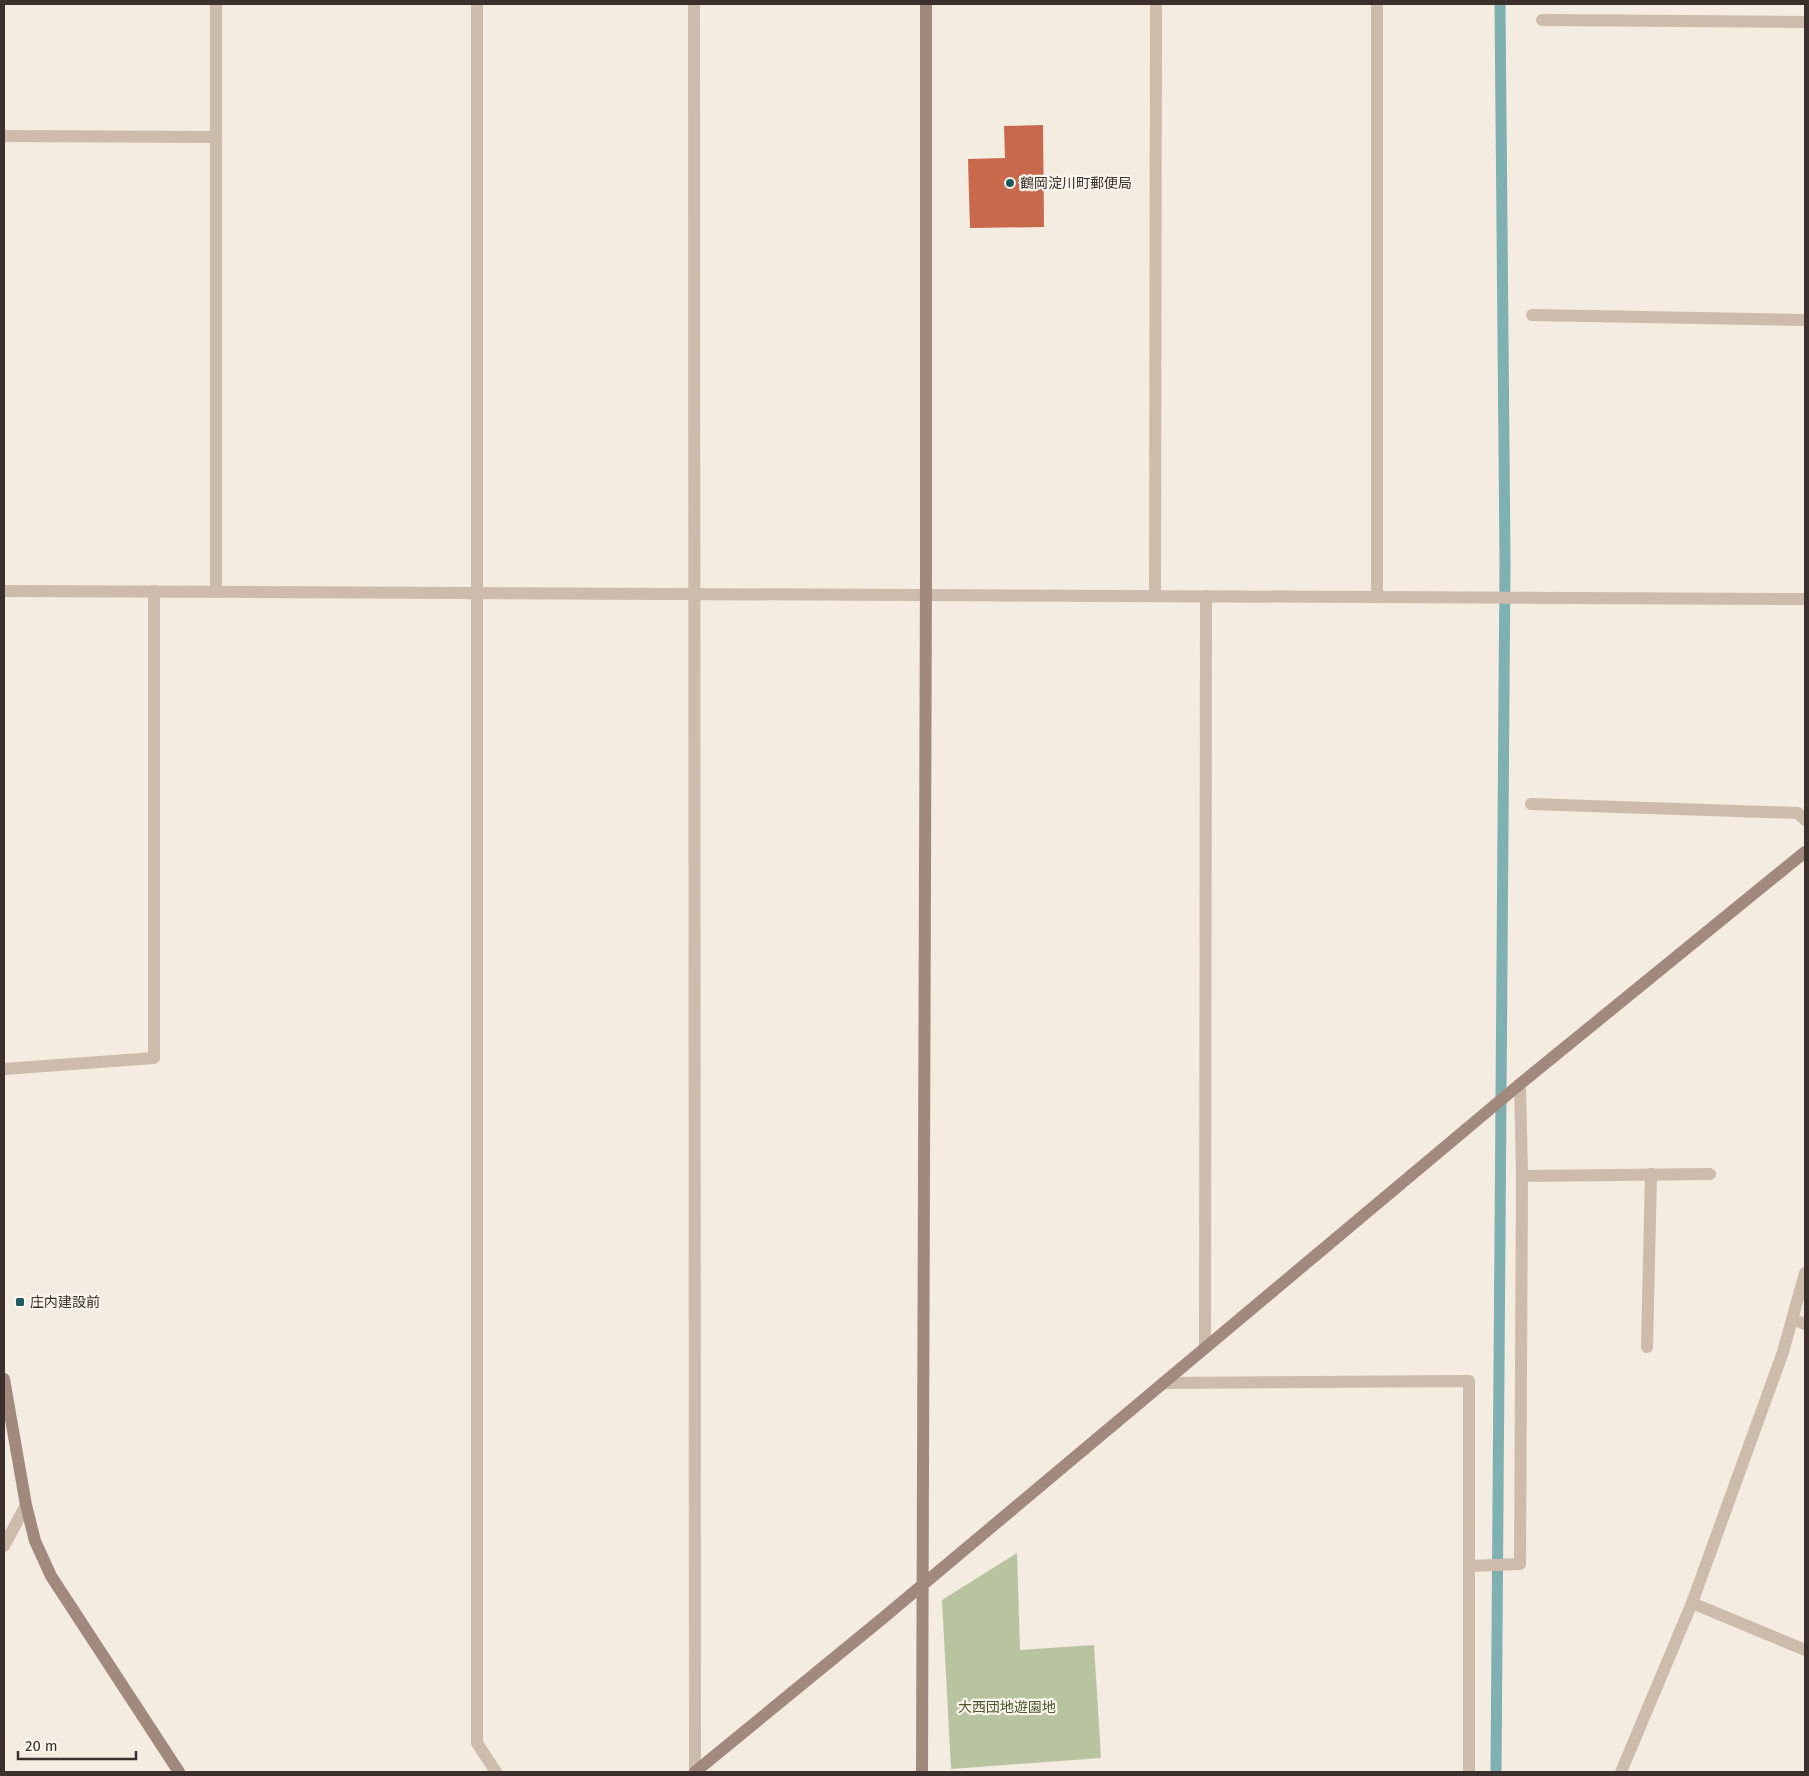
<svg xmlns="http://www.w3.org/2000/svg" width="1809" height="1776" font-family="'Fira Sans','Noto Sans JP',sans-serif">
<style>
.green{fill:#b8c4a0}
.lines{fill:none;stroke-linecap:round;stroke-linejoin:round}
.stream{stroke:#7fb0b2;stroke-width:11}
.building{fill:#c8694b}
.street{stroke:#cdbbac;stroke-width:12}
.secondary{stroke:#a18a7d;stroke-width:12}
.poi-dot{fill:#1f5a5e;stroke:#fbf5ee;stroke-width:2}
.labels{text-anchor:middle;dominant-baseline:central;stroke-width:4.5;stroke-linejoin:round;paint-order:stroke}
.poi-label{font-size:14px;fill:#3b302b;stroke:#fbf5ee;text-anchor:start}
.park-label{font-size:14px;fill:#4a5a2e;stroke:#fbf5ee}
</style>
<rect width="100%" height="100%" fill="#f4ebe1"/>
<path class="green" d="M1017,1553L1020,1650L1094,1645L1101,1758L951,1769L942,1600Z"/>
<g class="lines">
<path class="stream" d="M1496,1772L1505,560L1500,4"/>
</g>
<path class="building" d="M1043,125L1044,227L970,228L968,159L1005,158L1004,126Z"/>
<g class="lines">
<g class="street">
<path d="M216,4V591"/>
<path d="M477,4V1743L496,1772"/>
<path d="M694,4L695,1772"/>
<path d="M1542,20L1805,22"/>
<path d="M4,136L215,137"/>
<path d="M1532,315L1805,320"/>
<path d="M4,591L1805,599"/>
<path d="M1155,596L1156,4"/>
<path d="M1377,597V4"/>
<path d="M1531,804L1798,813L1805,820"/>
<path d="M4,1069L154,1058V591"/>
<path d="M1522,1176L1710,1174"/>
<path d="M1792,1319L1805,1324"/>
<path d="M1205,1347L1206,596"/>
<path d="M1647,1347L1651,1174"/>
<path d="M1163,1383L1469,1381V1772"/>
<path d="M4,1546L26,1505"/>
<path d="M1469,1566L1520,1564L1522,1176L1520,1084"/>
<path d="M1692,1603L1805,1650"/>
<path d="M1621,1772L1692,1603L1783,1352L1805,1273"/>
</g>
<g class="secondary">
<path d="M4,1379L26,1505L35,1541L51,1576L179,1772"/>
<path d="M695,1772L883,1618L1520,1084L1805,852"/>
<path d="M922,1772L926,570V4"/>
</g>
</g>
<g class="poi-dot">
<circle cx="1010" cy="183" r="5"/>
<rect x="15" y="1297" width="10" height="10" rx="2.5"/>
</g>
<g class="labels">
<g class="poi-label">
<text x="1020" y="183">鶴岡淀川町郵便局</text>
<text x="30" y="1302">庄内建設前</text>
</g>
<g class="park-label">
<text x="1007" y="1707">大西団地遊園地</text>
</g>
</g>
<rect width="1809" height="1776" fill="none" stroke="#3b302b" stroke-width="10"/>
<path d="M18 1751v8h118v-8" fill="none" stroke="#3b302b" stroke-width="2.5"/>
<text x="25" y="1751" font-size="15" fill="#3b302b" stroke="#fbf5ee" stroke-width="4" paint-order="stroke">20 m</text>
</svg>
